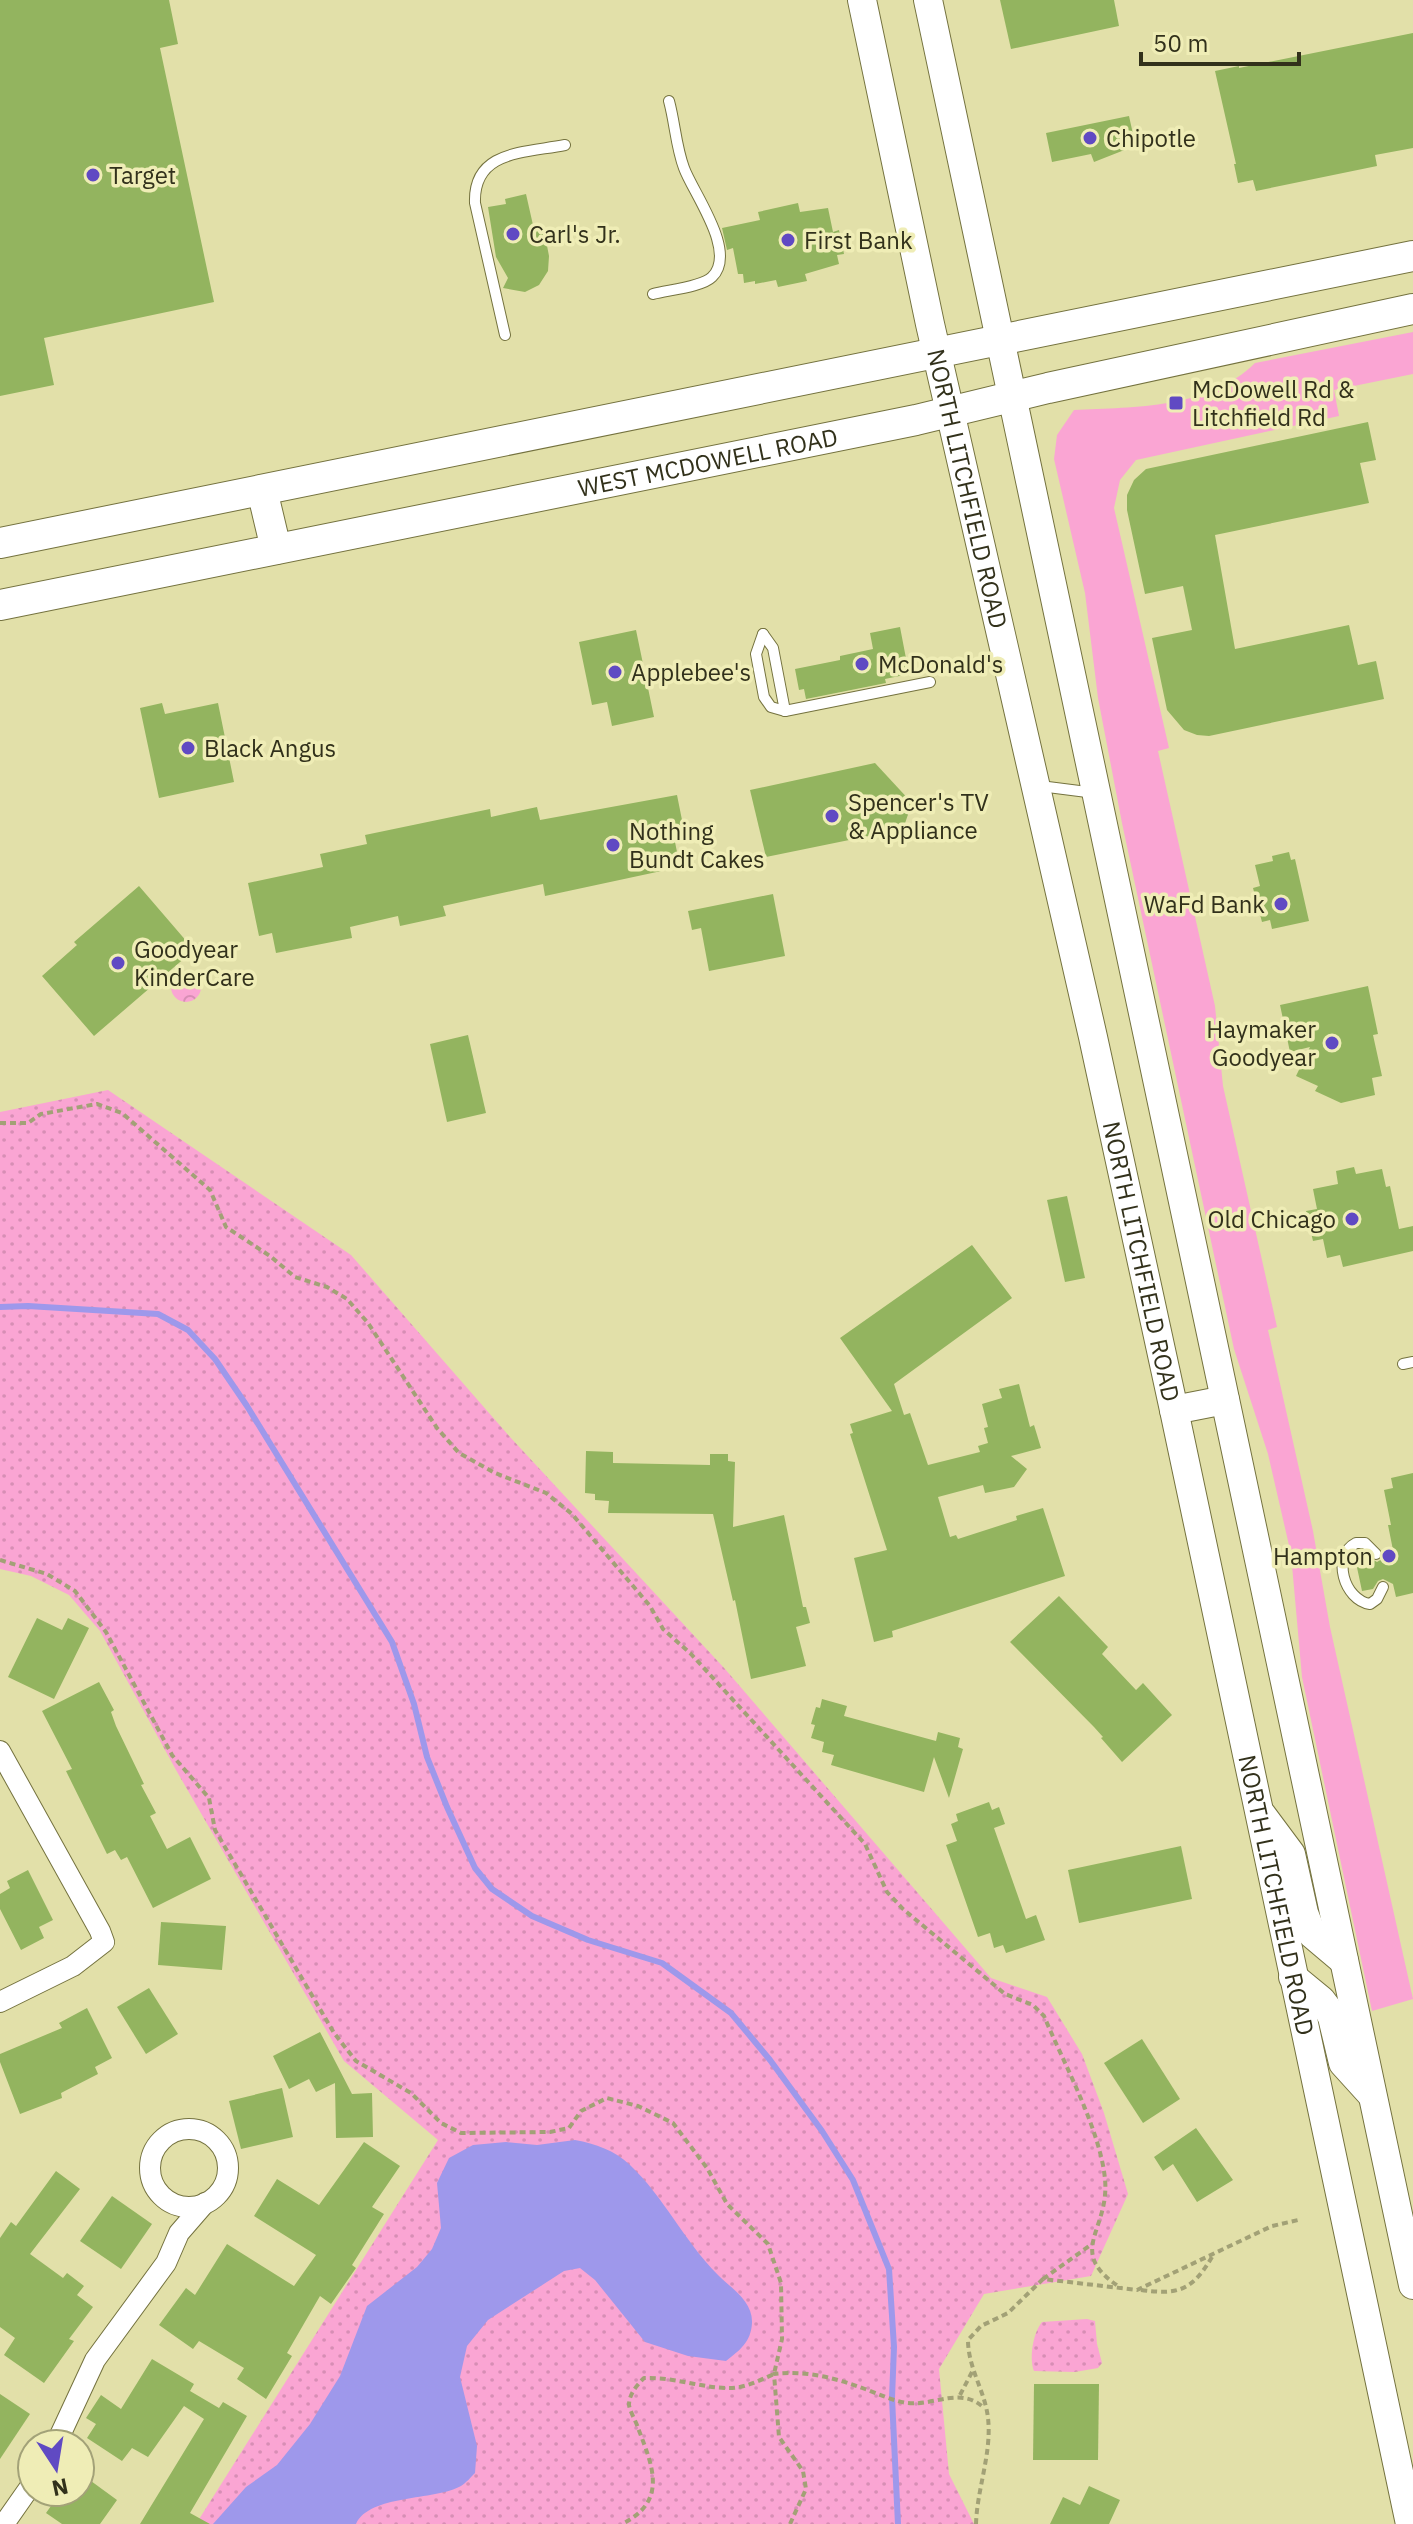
<svg xmlns="http://www.w3.org/2000/svg" width="1413" height="2524" font-family="'IBM Plex Sans',sans-serif">
<style>
.grass{fill:url(#grass-dots)}
.park{fill:url(#park-crowns)}
.garden{fill:#faa5d3}
.water{fill:#9e98eb}
.lines{fill:none;stroke-linecap:round;stroke-linejoin:round}
.stream{stroke:#9e98eb;stroke-width:6}
.building{fill:#93b45f}
.service-casing{stroke:#74723f;stroke-width:12}
.minor-casing{stroke:#74723f;stroke-width:22}
.secondary-casing{stroke:#74723f;stroke-width:30}
.primary-casing{stroke:#74723f;stroke-width:32}
.path{stroke:#a2a176;stroke-width:4;stroke-dasharray:6 4;stroke-linecap:butt}
.service{stroke:#fff;stroke-width:10}
.minor{stroke:#fff;stroke-width:20}
.secondary{stroke:#fff;stroke-width:28}
.primary{stroke:#fff;stroke-width:30}
.poi-dot{fill:#604ac3;stroke:#efedb6;stroke-width:3}
.labels{text-anchor:middle;dominant-baseline:central;stroke-width:7;stroke-linejoin:round;paint-order:stroke}
.poi-label{font-size:24px;fill:#32311b;stroke:#efedb6;text-anchor:start}
.street-label{font-size:24px;fill:#32311b;stroke:#efedb6}
</style>
<defs>
<pattern id="grass-dots" width="8" height="8" patternUnits="userSpaceOnUse" patternTransform="scale(2)"><rect width="8" height="8" fill="#faa5d3"/><path d="M2 2h.1M6 6h.1" fill="none" stroke="#d78eb5" stroke-width="1.8" stroke-linecap="round"/></pattern>
<pattern id="park-crowns" width="20" height="18" patternUnits="userSpaceOnUse" patternTransform="scale(2)"><rect width="20" height="18" fill="#faa5d3"/><path d="M2 6a3 3 0 1 1 6 0M12 15a3 3 0 1 1 6 0" fill="none" stroke="#d78eb5"/></pattern>
</defs>
<rect width="100%" height="100%" fill="#e2e0a9"/>
<g class="grass">
<path d="M108,1090L351,1255L510,1437L725,1669L991,1978L1047,1997L1082,2054L1104,2113L1128,2194L1091,2276L984,2294L939,2369L949,2474L974,2524H196L438,2140L344,2061L176,1770L100,1631L69,1595L31,1576L0,1569V1112Z"/>
<path d="M1087,2319L1095,2321L1097,2344L1102,2363L1098,2368L1075,2372L1034,2371C1029,2358 1033,2333 1042,2322Z"/>
</g>
<circle class="park" cx="186" cy="987" r="15"/>
<path class="garden" d="M1413,332V374L1334,390L1339,416L1136,460L1120,480L1114,508L1169,748L1158,751L1215,1006L1223,1086L1277,1327L1268,1330L1313,1531L1330,1627L1413,1999L1372,2011L1302,1677L1291,1554L1268,1454L1234,1349L1122,823L1098,698L1085,593L1054,459L1057,435L1074,410C1135,407 1209,409 1255,363Z"/>
<path class="water" d="M575,2140C596,2144 614,2150 630,2165C664,2197 684,2241 718,2275C731,2288 753,2301 752,2323C751,2342 740,2350 726,2361L688,2356L645,2342L595,2280L580,2268L564,2271L488,2320L467,2346L460,2377L477,2446L475,2473C471,2477 466,2483 461,2486C434,2501 370,2494 356,2524H213L246,2487L277,2465L310,2424L340,2376L367,2306L417,2267L432,2249L441,2228L437,2183L449,2158L473,2145L506,2142L537,2145Z"/>
<g class="lines">
<path class="stream" d="M0,1307L28,1306L158,1314L188,1330L215,1359L247,1406L392,1642L414,1704L427,1757L447,1807L475,1868L492,1889L532,1916L588,1940L662,1963L731,2013L770,2060L822,2131L853,2180L889,2269L894,2347L892,2398L898,2524"/>
</g>
<g class="building">
<path d="M0,0H169L178,44L160,48L214,302L44,338L54,385L0,396Z"/>
<path d="M1000,0H1114L1119,26L1011,49Z"/>
<path d="M1413,33V148L1375,155L1377,166L1256,191L1253,180L1238,183L1234,164H1236L1215,71L1239,66V68Z"/>
<path d="M1129,116L1135,143L1126,144L1127,149L1094,162L1091,154L1052,162L1046,133Z"/>
<path d="M526,194L533,225H543L549,256L548,271L539,285L525,292L503,288L508,278L496,257L488,207L506,204L505,199Z"/>
<path d="M798,203L800,212L828,208L833,232L839,230L844,254L837,255L839,264L805,274L807,281L778,287L776,280L755,284V281L744,283L743,274H738L733,248L727,250L722,228L760,220L758,212Z"/>
<path d="M1368,422L1376,460L1360,463L1369,503L1215,535L1235,649L1349,625L1358,665L1376,661L1384,699L1209,736L1197,735L1184,730L1167,710L1152,638L1192,630L1183,586L1145,594L1127,510V495L1134,480L1146,469Z"/>
<path d="M900,627L909,674L885,679L886,683L806,699L804,689L799,690L795,669L840,660V656L873,649L870,633Z"/>
<path d="M636,630L654,717L612,726L607,702L592,705L579,642Z"/>
<path d="M162,703L165,714L218,703L234,782L159,798L140,708Z"/>
<path d="M875,763L912,803L903,829L766,857L750,790Z"/>
<path d="M677,795L685,835L674,837L680,867L545,896L543,884L443,906L446,916L400,926L398,916L350,927L352,938L276,953L272,933L259,936L248,883L323,867L320,854L367,844L365,835L490,809L491,817L537,807L540,820Z"/>
<path d="M1289,852L1291,860L1295,859L1309,921L1272,929L1270,920L1262,922L1253,888L1260,886L1255,865L1273,861L1272,856Z"/>
<path d="M139,886L194,950L94,1036L42,976L77,945L74,942Z"/>
<path d="M773,894L785,956L709,971L701,928L692,930L688,911Z"/>
<path d="M1368,986L1378,1034L1373,1035L1382,1076L1372,1078L1375,1095L1341,1103L1315,1091L1318,1086L1296,1076L1310,1047L1290,1052L1280,1005Z"/>
<path d="M468,1035L486,1113L447,1122L430,1044Z"/>
<path d="M1354,1167L1356,1174L1382,1169L1386,1187L1390,1186L1399,1229L1413,1226V1251L1343,1267L1340,1255L1327,1258L1323,1239L1313,1241L1306,1211L1317,1209L1313,1189L1338,1184L1336,1171Z"/>
<path d="M1067,1196L1085,1278L1065,1282L1047,1200Z"/>
<path d="M972,1245L1012,1298L894,1384L904,1415L910,1413L928,1465L980,1452L978,1446L988,1443L984,1428L988,1427L982,1404L1002,1398L999,1389L1019,1384L1030,1427L1034,1425L1041,1448L1011,1456L1027,1469L1014,1487L985,1493L983,1485L938,1497L950,1537L956,1535L958,1539L1017,1520L1016,1516L1043,1508L1065,1576L892,1631L893,1637L874,1642L854,1558L887,1550L850,1434L853,1433L850,1424L892,1411L840,1338Z"/>
<path d="M586,1451L613,1452V1463L710,1465V1454H728V1461L735,1462L733,1527L784,1515L803,1607H806L810,1623L796,1627L806,1666L751,1679L735,1600L733,1601L713,1514L608,1513L609,1501L595,1500V1494L585,1493Z"/>
<path d="M1413,1473V1593L1396,1597L1393,1584L1383,1579L1378,1581L1373,1589L1362,1591L1355,1558L1366,1556L1377,1562L1382,1559L1384,1552L1393,1550L1388,1525H1391L1384,1490L1393,1488L1391,1478Z"/>
<path d="M1059,1596L1108,1647L1102,1654L1136,1690L1143,1683L1172,1715L1122,1762L1101,1738L1103,1737L1094,1727L1010,1642Z"/>
<path d="M37,1618L62,1630L68,1618L89,1628L54,1699L8,1677Z"/>
<path d="M99,1682L114,1710L111,1712L116,1726L144,1784L141,1785L156,1813L150,1816L167,1849L190,1837L211,1879L153,1908L127,1857L121,1860L115,1850L107,1854L66,1771L72,1769L42,1711Z"/>
<path d="M822,1699L847,1706L844,1716L936,1741L938,1732L960,1738L958,1747L963,1749L949,1798L934,1757L924,1792L831,1765L834,1755L822,1752L824,1742L811,1738L815,1725L811,1724L816,1707L820,1708Z"/>
<path d="M989,1802L992,1810L999,1807L1005,1824L994,1828L1026,1919L1036,1915L1045,1940L1006,1953L1003,1945L994,1948L990,1933L978,1937L946,1845L957,1841L951,1824L958,1821L956,1814Z"/>
<path d="M1181,1846L1192,1899L1079,1923L1068,1870Z"/>
<path d="M28,1870L53,1920L39,1927L44,1938L21,1950L0,1909V1894L10,1888L7,1881Z"/>
<path d="M161,1922L226,1926L222,1970L158,1965Z"/>
<path d="M149,1988L178,2034L146,2054L117,2007Z"/>
<path d="M87,2008L112,2058L95,2067L98,2074L61,2093L62,2098L20,2114L0,2062V2054L62,2028L59,2023Z"/>
<path d="M320,2032L352,2094L372,2093L373,2137L336,2138L335,2083L316,2092L309,2079L289,2089L273,2056Z"/>
<path d="M1142,2039L1180,2099L1143,2123L1104,2063Z"/>
<path d="M282,2088L293,2137L241,2149L229,2101Z"/>
<path d="M1196,2128L1233,2180L1197,2202L1173,2164L1163,2171L1154,2157Z"/>
<path d="M364,2142L400,2166L372,2207L384,2214L352,2265L356,2268L331,2304L320,2296L287,2353L292,2356L266,2399L237,2379L244,2368L199,2341L193,2349L159,2325L186,2288L195,2295L227,2244L294,2286L316,2255L254,2216L277,2179L319,2205Z"/>
<path d="M56,2171L80,2189L30,2254L63,2278L67,2273L84,2286L77,2295L93,2307L69,2339L74,2341L44,2383L4,2355L15,2338L0,2327V2238L11,2222L16,2226Z"/>
<path d="M112,2196L152,2224L121,2269L80,2241Z"/>
<path d="M152,2359L194,2384L190,2391L219,2408L223,2402L247,2416L190,2513L210,2524H140L204,2419L184,2406L148,2457L132,2448L122,2461L87,2438L96,2424L86,2418L101,2395L121,2409Z"/>
<path d="M1034,2384H1099L1098,2460H1033Z"/>
<path d="M0,2394L30,2414L0,2459Z"/>
<path d="M80,2473L117,2500L100,2524H62L46,2513L61,2492H80Z"/>
<path d="M1089,2486L1120,2500L1109,2524H1050L1063,2497L1080,2505Z"/>
</g>
<g class="lines">
<g class="service-casing">
<g id="service">
<path d="M653,294C668,290 702,287 712,277C738,252 693,193 684,168C676,147 675,123 669,101"/>
<path d="M505,335L475,203C473,150 525,153 565,145"/>
<path d="M763,634L756,654L764,697L771,707L785,711L930,682"/>
<path d="M763,634L773,648L785,711"/>
<path d="M1040,786L1095,793"/>
<path d="M1403,1364L1413,1362"/>
<path d="M1376,1554L1365,1543H1356C1331,1556 1344,1600 1370,1604L1377,1599L1383,1587"/>
</g>
</g>
<g class="minor-casing">
<g id="minor">
<path d="M0,1751L100,1931L104,1942L73,1966L0,2002"/>
<circle cx="189" cy="2168" r="39"/>
<path d="M56,2444L95,2360L166,2263L179,2233L205,2203"/>
<path d="M4,2524L32,2484"/>
</g>
</g>
<g class="secondary-casing">
<g id="secondary">
<path id="s1" d="M862,0L930,324L1093,1037L1174,1410L1410,2524"/>
<path d="M928,0L1413,2285"/>
<path d="M1174,1410L1225,1400"/>
<path d="M1262,1815L1291,1854L1304,1913L1312,1934L1344,1961"/>
<path d="M1293,1977L1321,2000L1327,2008L1332,2017L1343,2063L1372,2095"/>
</g>
</g>
<g class="primary-casing">
<g id="primary">
<path d="M262,490L276,549"/>
<path d="M0,543L1413,256"/>
<path id="s2" d="M0,605L916,420L1048,388L1413,309"/>
</g>
</g>
<g class="path">
<path d="M0,1123H28L41,1114L97,1104L122,1113L210,1190L226,1227L270,1256L295,1277L327,1287L347,1299L368,1323L437,1428L459,1453L495,1473L546,1493L572,1514L650,1606L663,1629L691,1654L865,1844L887,1892L903,1909L1005,1994L1033,2005L1044,2016C1064,2064 1100,2129 1105,2179C1110,2232 1064,2251 1121,2288"/>
<path d="M0,1560L47,1574L75,1591L106,1632L172,1755L209,1798L215,1830L334,2033L356,2061L411,2093L441,2123L461,2133L550,2132L569,2128L581,2111L607,2098L638,2106L673,2123L707,2168L727,2204L768,2244L781,2283L782,2339L774,2374C758,2381 743,2389 726,2388C698,2387 673,2377 644,2378C637,2385 629,2394 629,2405C630,2412 636,2421 638,2428C653,2467 668,2501 622,2524"/>
<path d="M1043,2279L1092,2244"/>
<path d="M1141,2290C1178,2295 1192,2291 1212,2257"/>
<path d="M960,2395L972,2372"/>
<path d="M790,2524L806,2489L803,2471L779,2437L774,2374C805,2370 836,2378 865,2389C879,2394 893,2401 907,2403C935,2406 961,2386 984,2408"/>
<path d="M976,2524C977,2489 992,2453 988,2418C985,2391 968,2368 968,2340L981,2326L1008,2313L1043,2279L1137,2290L1272,2226L1298,2220"/>
</g>
<use href="#service" class="service"/>
<use href="#minor" class="minor"/>
<use href="#secondary" class="secondary"/>
<use href="#primary" class="primary"/>
</g>
<g class="poi-dot">
<circle cx="1090" cy="138" r="8"/>
<circle cx="93" cy="175" r="8"/>
<circle cx="513" cy="234" r="8"/>
<circle cx="788" cy="240" r="8"/>
<rect x="1168" y="395" width="16" height="16" rx="4"/>
<circle cx="862" cy="664" r="8"/>
<circle cx="615" cy="672" r="8"/>
<circle cx="188" cy="748" r="8"/>
<circle cx="832" cy="816" r="8"/>
<circle cx="613" cy="845" r="8"/>
<circle cx="1281" cy="904" r="8"/>
<circle cx="118" cy="963" r="8"/>
<circle cx="1332" cy="1043" r="8"/>
<circle cx="1352" cy="1219" r="8"/>
<circle cx="1389" cy="1556" r="8"/>
</g>
<g class="labels">
<g class="poi-label">
<text x="1106" y="138">Chipotle</text>
<text x="109" y="175">Target</text>
<text x="529" y="234">Carl's Jr.</text>
<text x="804" y="240">First Bank</text>
<text x="1192" y="389">McDowell Rd &amp;<tspan x="1192" dy="28">Litchfield Rd</tspan></text>
<text x="878" y="664">McDonald's</text>
<text x="631" y="672">Applebee's</text>
<text x="204" y="748">Black Angus</text>
<text x="848" y="802">Spencer's TV<tspan x="848" dy="28">&amp; Appliance</tspan></text>
<text x="629" y="831">Nothing<tspan x="629" dy="28">Bundt Cakes</tspan></text>
<text x="1265" y="904" text-anchor="end">WaFd Bank</text>
<text x="134" y="949">Goodyear<tspan x="134" dy="28">KinderCare</tspan></text>
<text x="1316" y="1029" text-anchor="end">Haymaker<tspan x="1316" dy="28">Goodyear</tspan></text>
<text x="1336" y="1219" text-anchor="end">Old Chicago</text>
<text x="1373" y="1556" text-anchor="end">Hampton</text>
</g>
<g class="street-label">
<text stroke="none"><textPath href="#s2" startOffset="722">WEST MCDOWELL ROAD</textPath></text>
<text stroke="none"><textPath href="#s1" startOffset="500">NORTH LITCHFIELD ROAD</textPath></text>
<text stroke="none"><textPath href="#s1" startOffset="1292">NORTH LITCHFIELD ROAD</textPath></text>
<text stroke="none"><textPath href="#s1" startOffset="1940">NORTH LITCHFIELD ROAD</textPath></text>
</g>
</g>
<g transform="translate(56 2468) rotate(168)"><circle r="38" fill="#efedb6" stroke="#a3a278" stroke-width="2"/>
<path d="M0-6L14 30L0 20L-14 30Z" fill="#604ac3"/>
<text y="-12" font-size="22" font-weight="bold" text-anchor="middle" fill="#32311b">N</text>
</g>
<path d="M1141 52v12h158v-12" fill="none" stroke="#32311b" stroke-width="4"/>
<text x="1153" y="52" font-size="24" fill="#32311b" stroke="#efedb6" stroke-width="6" paint-order="stroke">50 m</text>
</svg>
